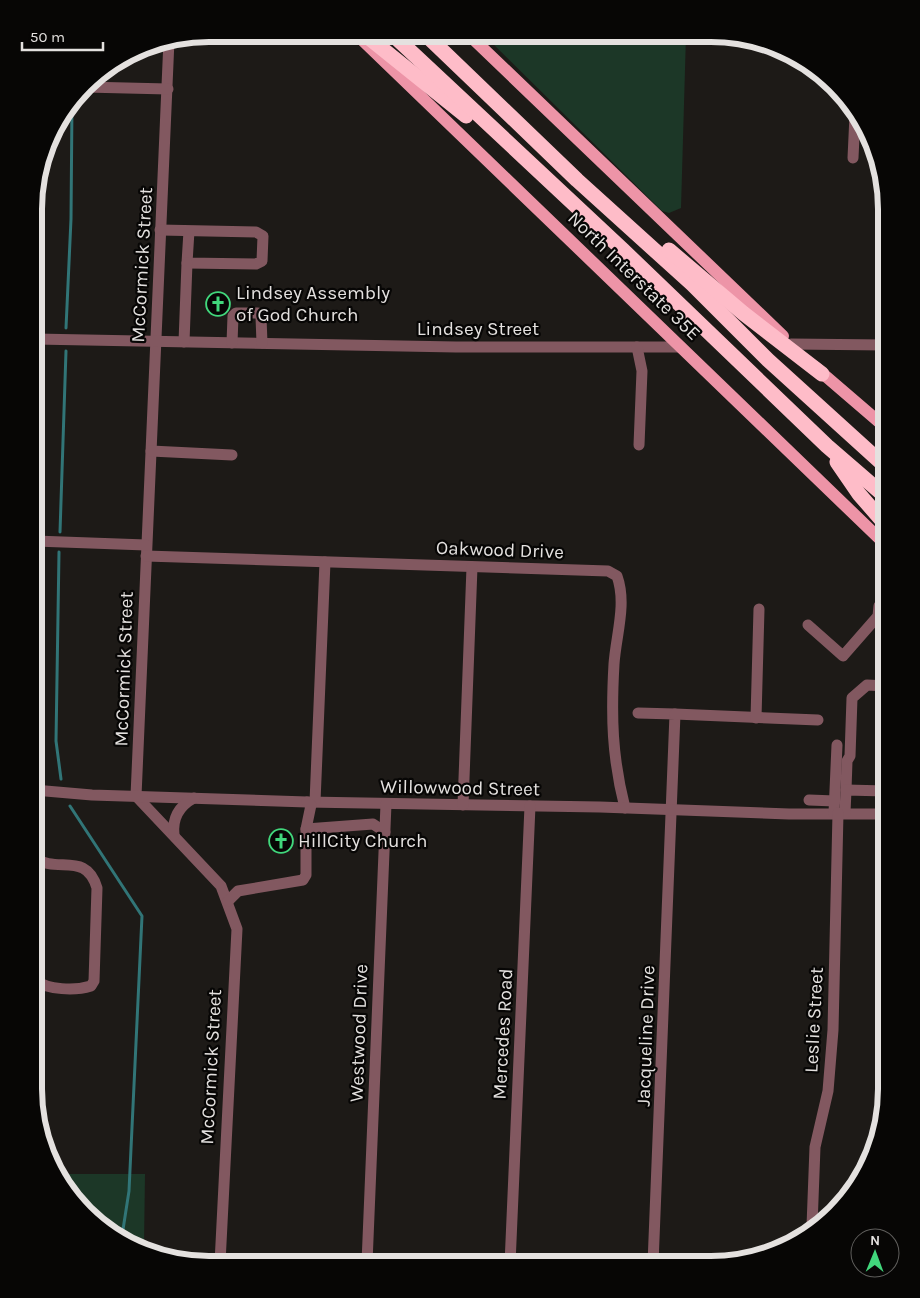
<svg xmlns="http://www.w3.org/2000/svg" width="920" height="1298" font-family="Karla,sans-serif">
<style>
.green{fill:#1c3727}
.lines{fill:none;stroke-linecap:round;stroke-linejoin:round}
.stream{stroke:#317577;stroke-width:3}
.minor{stroke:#825860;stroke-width:11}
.major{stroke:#ed94a7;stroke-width:12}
.highway{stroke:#febcc8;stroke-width:15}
.labels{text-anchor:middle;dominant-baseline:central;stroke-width:4.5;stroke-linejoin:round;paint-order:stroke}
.street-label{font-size:19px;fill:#e4e1df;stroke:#070605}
.poi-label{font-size:19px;fill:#e4e1df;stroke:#070605;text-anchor:start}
.rim{fill:none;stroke:#e4e1df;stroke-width:6}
</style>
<rect width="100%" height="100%" fill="#1d1a17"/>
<g class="green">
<path d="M484,35H686L681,208L669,213L662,211Z"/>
<path d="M61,1174H145L144,1245L103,1228L61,1177Z"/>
</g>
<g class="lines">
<g class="stream">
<path d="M66,328L71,219L72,103"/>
<path d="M60,532L66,351"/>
<path d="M59,552L56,741L61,779"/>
<path d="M70,806L142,916L129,1191L122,1236"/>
</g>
<g class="minor">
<path d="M169,40L136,796L221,886L237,929L220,1263"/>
<path d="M85,87L168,89"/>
<path d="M853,158L855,115"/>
<path d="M160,230L256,232L263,236L262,261L256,264L187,263L189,231"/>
<path d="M35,339L456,347H681"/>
<path d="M184,342L187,263"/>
<path d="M232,343L233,316L236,313H258L261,317L262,343"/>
<path d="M791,344L886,345"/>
<path d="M637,347L642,371L639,445"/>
<path d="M151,451L232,455"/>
<path d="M35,541L146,545"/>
<path d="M146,556L608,571L617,576C627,604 616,635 614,664C611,716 612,757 625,808"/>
<path d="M808,625L843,656L878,616L879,606L886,599"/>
<path d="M638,713L675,714L653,1264"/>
<path d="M675,714L818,720"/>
<path d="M756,718L759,609"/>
<path d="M34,790L92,795L307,802L600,807L789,814H886"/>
<path d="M846,790L847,761L850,756L852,698L867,685L886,686"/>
<path d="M809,800L835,801"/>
<path d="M315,802L325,562"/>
<path d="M34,804L35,790"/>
<path d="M463,805L472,567"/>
<path d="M834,813L837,745"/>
<path d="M845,813L846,790L886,791"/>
<path d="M306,829L373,824L385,832"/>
<path d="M174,835C172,818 179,806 194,798"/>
<path d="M228,901L238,891L303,880L306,875V829L311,805L307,802"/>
<path d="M34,980C48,990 75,991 91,986L94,981L97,888C86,851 58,874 34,858"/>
<path d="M812,1226L815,1147L828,1091L833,1030L838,813"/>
<path d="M367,1263L386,804"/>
<path d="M510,1264L530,806"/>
</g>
<g class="major">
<path d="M356,34L886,545"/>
<path d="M469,35L783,336"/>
<path d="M815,367L886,428"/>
</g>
<g class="highway">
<path d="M364,34L466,116"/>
<path d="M392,34L623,250L827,446L886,497"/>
<path d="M425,34L577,180L692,284L768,360L886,467"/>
<path d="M669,250L743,313L822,374"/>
<path d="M837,462L859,494L886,525"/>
</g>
</g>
<defs>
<g id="church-ring" transform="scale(1.25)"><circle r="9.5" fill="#070605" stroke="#41d77c" stroke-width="1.5"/><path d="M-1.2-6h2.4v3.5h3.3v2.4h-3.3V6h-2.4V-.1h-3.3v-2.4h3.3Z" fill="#41d77c"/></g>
</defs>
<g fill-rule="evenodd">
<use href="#church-ring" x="218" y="304"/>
<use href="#church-ring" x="281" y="841"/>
</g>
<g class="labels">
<g class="street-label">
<text transform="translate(142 265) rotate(-87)">McCormick Street</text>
<text transform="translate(634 276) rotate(44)">North Interstate 35E</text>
<text x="478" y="329">Lindsey Street</text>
<text transform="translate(500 550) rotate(2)">Oakwood Drive</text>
<text transform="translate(124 669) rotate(-88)">McCormick Street</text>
<text transform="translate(460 788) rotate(1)">Willowwood Street</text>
<text transform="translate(814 1020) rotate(-87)">Leslie Street</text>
<text transform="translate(359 1033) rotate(-88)">Westwood Drive</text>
<text transform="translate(503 1034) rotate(-87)">Mercedes Road</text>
<text transform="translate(646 1036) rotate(-88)">Jacqueline Drive</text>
<text transform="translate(211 1067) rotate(-87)">McCormick Street</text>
</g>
<g class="poi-label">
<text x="236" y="293">Lindsey Assembly<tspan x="236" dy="22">of God Church</tspan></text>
<text x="298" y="841">HillCity Church</text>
</g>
</g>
<path d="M0 0H920V1298H0ZM209 42H711A167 167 0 0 1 878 209V1089A167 167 0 0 1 711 1256H209A167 167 0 0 1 42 1089V209A167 167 0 0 1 209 42Z" fill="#070605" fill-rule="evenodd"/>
<path class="rim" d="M209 42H711A167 167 0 0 1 878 209V1089A167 167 0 0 1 711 1256H209A167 167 0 0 1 42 1089V209A167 167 0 0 1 209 42Z"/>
<g transform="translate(875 1253) rotate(1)"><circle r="24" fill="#070605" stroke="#5f5e5c"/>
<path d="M0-4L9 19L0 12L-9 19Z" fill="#41d77c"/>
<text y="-8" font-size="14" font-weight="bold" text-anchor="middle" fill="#e4e1df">N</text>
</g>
<path d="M22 42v8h81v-8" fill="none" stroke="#e4e1df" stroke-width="2.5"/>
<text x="30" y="42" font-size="15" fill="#e4e1df" stroke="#070605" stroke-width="4" paint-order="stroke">50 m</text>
</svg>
